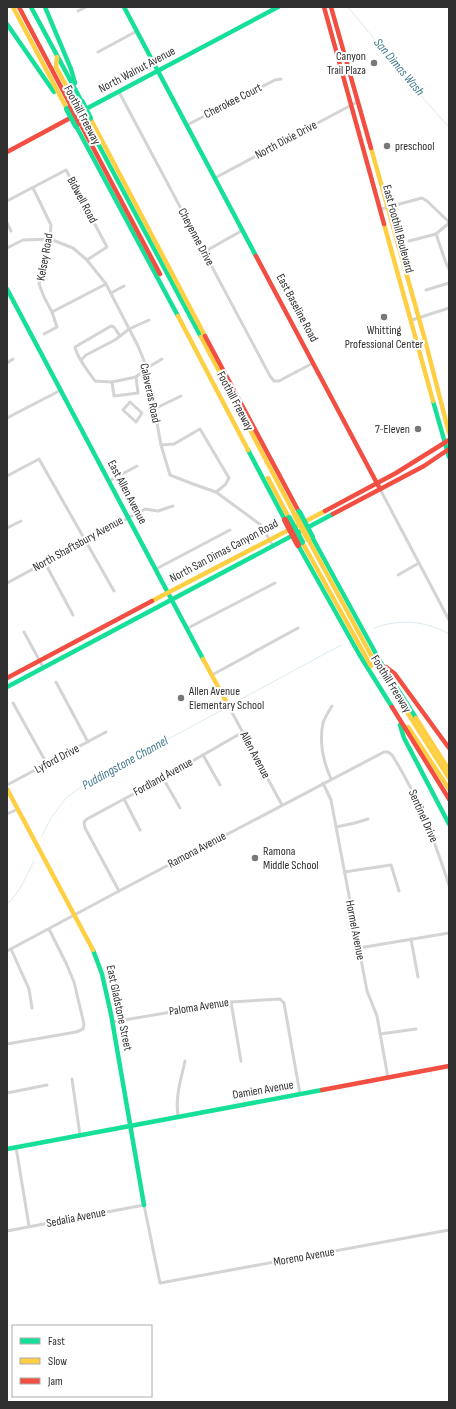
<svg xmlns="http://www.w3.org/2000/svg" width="456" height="1409" font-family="'Sofia Sans Condensed',sans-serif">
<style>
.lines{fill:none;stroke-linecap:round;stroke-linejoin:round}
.stream{stroke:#dbebf1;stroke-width:1}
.street{stroke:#d4d4d4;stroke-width:3}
.fast{stroke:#16e098;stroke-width:4.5}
.slow{stroke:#ffcf43;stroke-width:4.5}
.jam{stroke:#f24e42;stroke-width:4.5}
.fast-bridge{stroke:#16e098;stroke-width:6}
.slow-bridge{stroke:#ffcf43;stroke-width:6}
.jam-bridge{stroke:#f24e42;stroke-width:6}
.poi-dot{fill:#787878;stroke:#fff;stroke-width:1.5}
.labels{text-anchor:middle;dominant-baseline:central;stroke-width:4;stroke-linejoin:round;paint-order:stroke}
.poi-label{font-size:12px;fill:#303030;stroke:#fff;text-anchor:start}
.street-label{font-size:12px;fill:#303030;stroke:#fff}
.water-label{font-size:13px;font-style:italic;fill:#427a8e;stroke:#fff}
</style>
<rect width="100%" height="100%" fill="#fff"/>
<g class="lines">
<g class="stream">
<path d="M348,7L423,98L449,127"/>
<path d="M374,628C399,619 425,620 449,634"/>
<path d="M234,703L341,645"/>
<path d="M42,836L51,818L66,798L85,784L224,709"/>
<path d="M7,904C20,893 26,876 34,861"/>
</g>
<g class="street">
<path d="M78,11L86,7"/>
<path d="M98,52L137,31"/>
<path d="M119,92L270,376L274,381H279L313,363"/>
<path d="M187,125L275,80L281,79"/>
<path d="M215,178L357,102"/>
<path d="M33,188L51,225L50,239L45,267L39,284L44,297L52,312L57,327L44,334"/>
<path d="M7,201L66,170L107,247L87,260"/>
<path d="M381,209L422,198L427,201L449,222"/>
<path d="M7,223L11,231"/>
<path d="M436,234L446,263L449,269"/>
<path d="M409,241L436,234L449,223"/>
<path d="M7,248L23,240L50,239L73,248L87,260L106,284L138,346L147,368L161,445L170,475L193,484L216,492L261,525L273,546"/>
<path d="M204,252L243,230"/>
<path d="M426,290L449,283"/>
<path d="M111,293L124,286"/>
<path d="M52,312L106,284"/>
<path d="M412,320L449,308"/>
<path d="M120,336L114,327L111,326L75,347C77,358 88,371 95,381L112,382L136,377L147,368L162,359"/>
<path d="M81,360L86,355L115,340L129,329L149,320"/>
<path d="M7,363L13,359"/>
<path d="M112,382L114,396L138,393L136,377"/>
<path d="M130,402L142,413L136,422L123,410Z"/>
<path d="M154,409L181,396"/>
<path d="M7,418L61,390"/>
<path d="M161,445L174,444L200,429L229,478L225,485L216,492"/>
<path d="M7,476L39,459L114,591"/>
<path d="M109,481L137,466"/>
<path d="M380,489L449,620"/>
<path d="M7,528L21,521"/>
<path d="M45,563L73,615"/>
<path d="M156,569L230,530"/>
<path d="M398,575L419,563"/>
<path d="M7,583L145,509L158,511L173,506"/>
<path d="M188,628L275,583"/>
<path d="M24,632L43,667"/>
<path d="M212,675L298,628"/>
<path d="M56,682L88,742"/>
<path d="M13,703L47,764"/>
<path d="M228,705L282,805"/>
<path d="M203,755L220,785"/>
<path d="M163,778L180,808"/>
<path d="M331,779C323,761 319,742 323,723C325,717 329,711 332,706"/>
<path d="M323,783L331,800L367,991L377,1016L388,1078"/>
<path d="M7,785L106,732"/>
<path d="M124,799L140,830"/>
<path d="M7,814L18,809"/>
<path d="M336,827L355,823L368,819"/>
<path d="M344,872L391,865L399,891"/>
<path d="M119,891L85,828L84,822L87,819L163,778L243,732"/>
<path d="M411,939L418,977"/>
<path d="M359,948L449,933"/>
<path d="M11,949L29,989L32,1008"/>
<path d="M7,951L119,891L384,752H388L392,755C418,796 434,839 449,885"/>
<path d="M231,1002L241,1061"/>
<path d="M112,1022L231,1002L280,999L284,1003L300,1094"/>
<path d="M380,1034L416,1029"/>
<path d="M7,1044L76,1032L83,1029L84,1024L74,982L66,963L49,929"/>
<path d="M72,1079L80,1135"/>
<path d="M7,1093L47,1085"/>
<path d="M178,1116C175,1096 181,1080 185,1061"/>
<path d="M16,1147L29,1226"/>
<path d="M7,1231L144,1205L160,1283L449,1230"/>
</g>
<g class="fast">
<path d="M31,7L82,102"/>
<path d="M45,7L71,69L75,83"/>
<path d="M124,7L256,256"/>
<path d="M7,24L54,92"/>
<path d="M84,110L278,7"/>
<path d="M86,121L201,337"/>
<path d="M76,126L178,316"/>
<path d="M7,289L203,659"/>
<path d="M433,401L449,457"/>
<path d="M248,450L285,520"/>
<path d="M312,537L381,663L416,718"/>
<path d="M298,545L359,654L392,707"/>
<path d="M7,687L333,514"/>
<path d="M400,725L404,738L449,824"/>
<path d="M93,950L102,974L111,1014L144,1205"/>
<path d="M7,1149L322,1090"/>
</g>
<g class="slow">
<path d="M13,7L67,109"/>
<path d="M57,57L56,67L76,104"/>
<path d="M90,118L205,336"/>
<path d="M371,148L425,340L449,433"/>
<path d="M384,224L433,401"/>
<path d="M178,316L248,450"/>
<path d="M201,337L295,515"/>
<path d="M268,478L289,518"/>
<path d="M308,539L372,657L449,778"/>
<path d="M302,542L371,666"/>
<path d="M152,601L325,511"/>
<path d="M203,659L228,705"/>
<path d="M416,718L449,770"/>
<path d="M408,727L449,789"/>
<path d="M7,789L93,950"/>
</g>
<g class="jam">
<path d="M19,7L71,106"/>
<path d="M324,7L384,224"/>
<path d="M331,7L371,148"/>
<path d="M80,123L160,274"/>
<path d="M7,152L74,116"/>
<path d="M256,256L380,489"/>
<path d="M205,336L299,512"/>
<path d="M325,511L396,473L449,440"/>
<path d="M333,514L424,466L449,449"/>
<path d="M386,667L395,674L449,748"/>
<path d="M7,678L152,601"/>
<path d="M392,707L449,799"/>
<path d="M322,1090L449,1066"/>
</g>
<g class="fast-bridge">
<path d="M82,102L90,118"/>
<path d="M67,109L76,126"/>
<path d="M299,512L312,537"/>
<path d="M289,518L302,542"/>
</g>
<path class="slow-bridge" d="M295,515L308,539"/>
<g class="jam-bridge">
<path d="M76,104L86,121"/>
<path d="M71,106L80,123"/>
<path d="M285,520L298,545"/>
</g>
</g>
<g class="poi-dot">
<circle cx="374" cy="63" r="4"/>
<circle cx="387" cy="146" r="4"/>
<circle cx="384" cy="317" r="4"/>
<circle cx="418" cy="429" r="4"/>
<circle cx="181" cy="698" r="4"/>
<circle cx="255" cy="858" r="4"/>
</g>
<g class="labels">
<g class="poi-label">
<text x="366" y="56" text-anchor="end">Canyon<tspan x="366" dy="14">Trail Plaza</tspan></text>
<text x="395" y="146">preschool</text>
<text x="384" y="330" text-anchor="middle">Whitting<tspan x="384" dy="14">Professional Center</tspan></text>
<text x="410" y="429" text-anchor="end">7-Eleven</text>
<text x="189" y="691">Allen Avenue<tspan x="189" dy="14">Elementary School</tspan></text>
<text x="263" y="851">Ramona<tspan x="263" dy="14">Middle School</tspan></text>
</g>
<g class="street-label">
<text transform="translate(137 70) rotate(-28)">North Walnut Avenue</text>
<text transform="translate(233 101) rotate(-27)">Cherokee Court</text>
<text transform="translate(82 115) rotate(62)">Foothill Freeway</text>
<text transform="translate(286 140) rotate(-28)">North Dixie Drive</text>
<text transform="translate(82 200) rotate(62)">Bidwell Road</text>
<text transform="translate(398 229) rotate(75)">East Foothill Boulevard</text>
<text transform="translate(196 237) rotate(62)">Cheyenne Drive</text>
<text transform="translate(45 257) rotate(-80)">Kelsey Road</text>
<text transform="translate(297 308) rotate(62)">East Baseline Road</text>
<text transform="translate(150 393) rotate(78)">Calaveras Road</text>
<text transform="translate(235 401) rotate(62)">Foothill Freeway</text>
<text transform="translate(127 492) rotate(62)">East Allen Avenue</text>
<text transform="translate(78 544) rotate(-29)">North Shaftsbury Avenue</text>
<text transform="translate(224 551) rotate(-28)">North San Dimas Canyon Road</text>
<text transform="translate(391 684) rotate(58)">Foothill Freeway</text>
<text transform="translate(255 755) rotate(62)">Allen Avenue</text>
<text transform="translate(57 759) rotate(-28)">Lyford Drive</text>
<text transform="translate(163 777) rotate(-29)">Fordland Avenue</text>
<text transform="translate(423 816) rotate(66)">Sentinel Drive</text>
<text transform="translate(197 850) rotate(-28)">Ramona Avenue</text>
<text transform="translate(355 930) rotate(79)">Hormel Avenue</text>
<text transform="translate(199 1007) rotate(-9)">Paloma Avenue</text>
<text transform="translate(119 1008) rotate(78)">East Gladstone Street</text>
<text transform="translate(263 1090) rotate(-10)">Damien Avenue</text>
<text transform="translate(76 1218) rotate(-11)">Sedalia Avenue</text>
<text transform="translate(304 1257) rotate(-10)">Moreno Avenue</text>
</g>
<g class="water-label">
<text transform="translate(399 67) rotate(50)">San Dimas Wash</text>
<text transform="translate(125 763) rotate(-29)">Puddingstone Channel</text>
</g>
</g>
<rect width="456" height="1409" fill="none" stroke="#303030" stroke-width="16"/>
<rect x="12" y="1325" width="140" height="72" fill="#ffffff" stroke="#acacac"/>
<rect x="20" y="1338" width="20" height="6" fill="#16e098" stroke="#acacac"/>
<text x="48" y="1345" font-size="12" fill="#303030">Fast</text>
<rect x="20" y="1358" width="20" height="6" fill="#ffcf43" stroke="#acacac"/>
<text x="48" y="1365" font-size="12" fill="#303030">Slow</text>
<rect x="20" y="1378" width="20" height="6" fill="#f24e42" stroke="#acacac"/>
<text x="48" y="1385" font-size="12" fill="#303030">Jam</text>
</svg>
